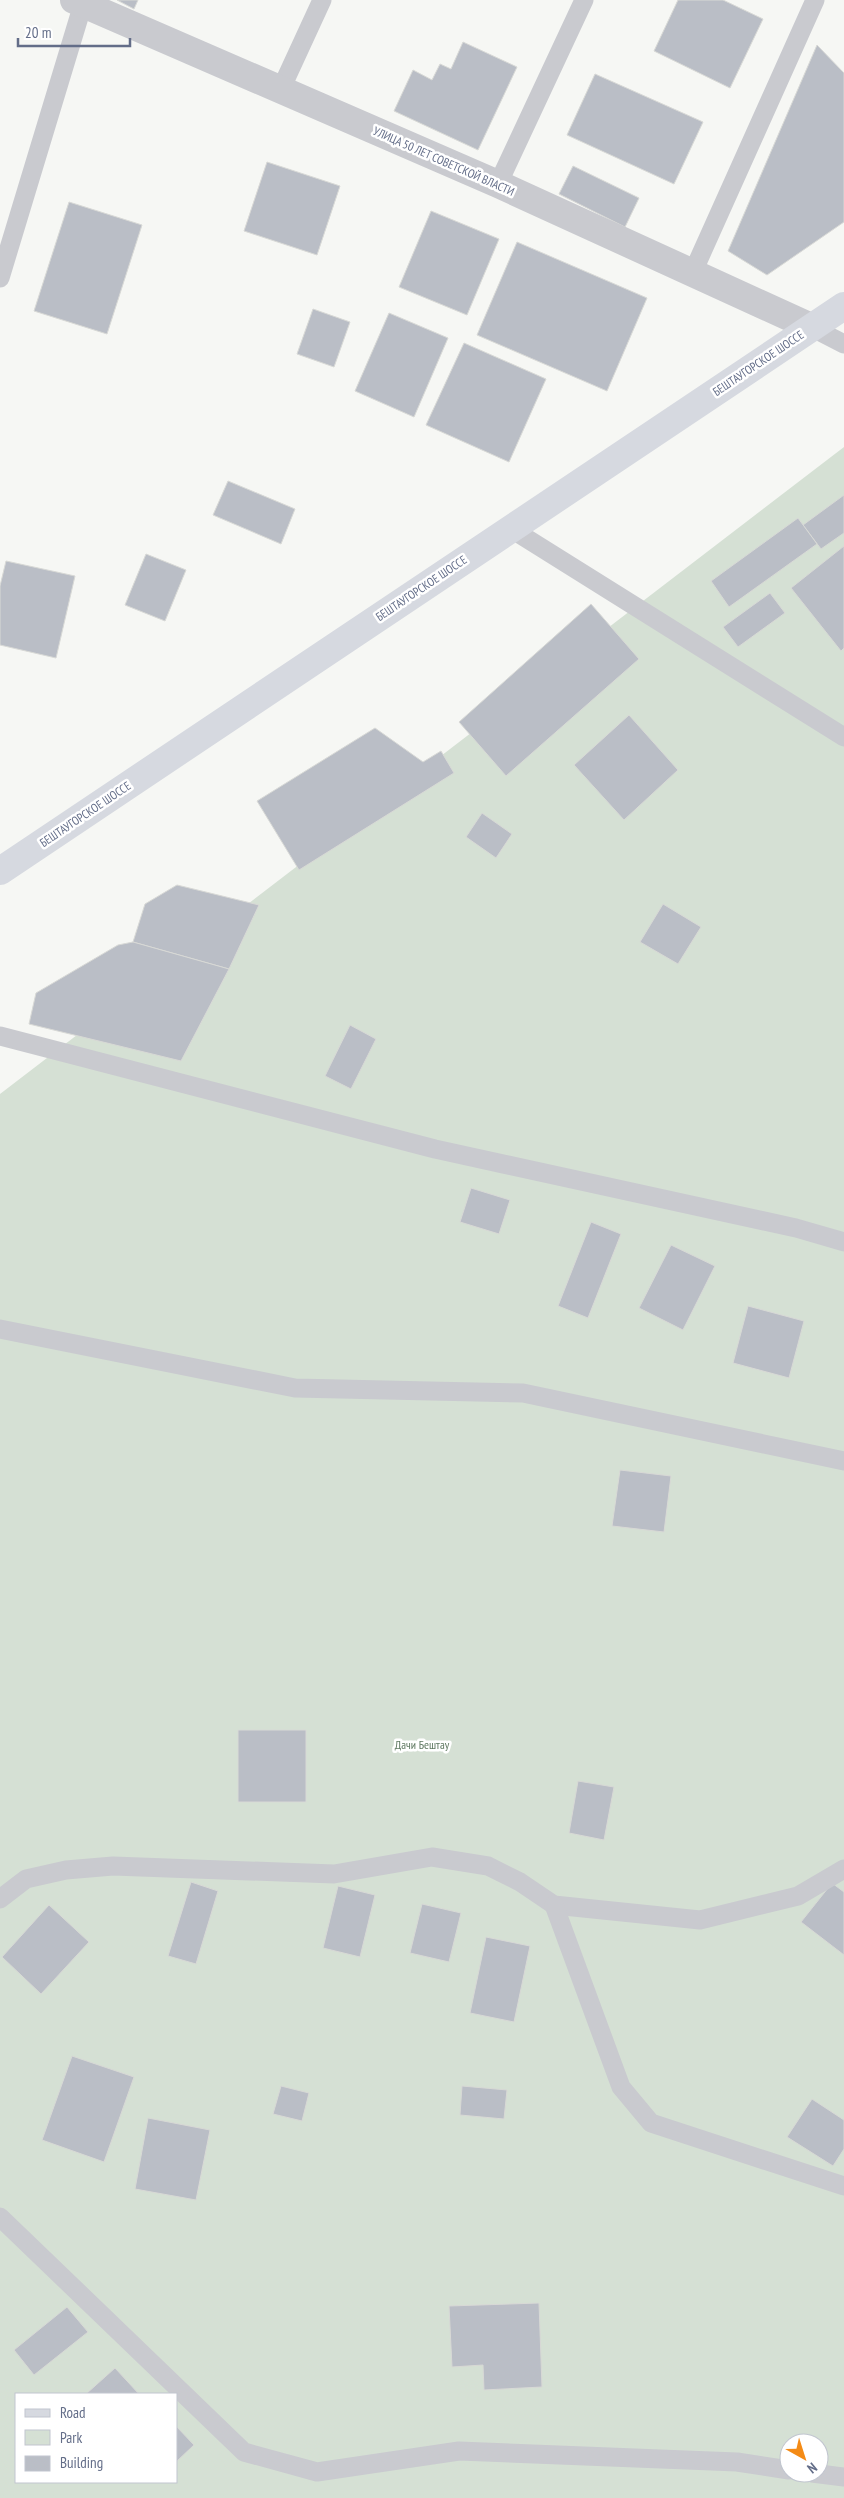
<svg xmlns="http://www.w3.org/2000/svg" width="844" height="2498" font-family="'PT Sans Narrow',sans-serif">
<style>
.green{fill:#d5e0d4;fill-rule:evenodd}
.building{fill:#babec6;stroke:#d8d9d6}
.lines{fill:none;stroke-linecap:round;stroke-linejoin:round}
.lane{stroke:#c9cacf;stroke-width:19}
.street{stroke:#c9cacf;stroke-width:28}
.secondary{stroke:#d6d9e0;stroke-width:28}
.labels{text-anchor:middle;dominant-baseline:central;stroke-width:5;stroke-linejoin:round;paint-order:stroke}
.street-label{font-size:12px;fill:#636d88;stroke:#fff}
.park-label{font-size:12px;fill:#5f7961;stroke:#fff}
</style>
<rect width="100%" height="100%" fill="#f6f7f4"/>
<path class="green" d="M844,447V2498H0V1094ZM16,2394H176V2482H16ZM789,2443H819V2473H789Z"/>
<g class="building">
<path d="M117,0H138L134,9Z"/>
<path d="M678,0H723L763,19L730,88L654,51Z"/>
<path d="M463,42L517,67L478,150L394,111L413,70L432,80L440,64L451,69Z"/>
<path d="M817,45L844,73V222L767,275L728,251Z"/>
<path d="M595,74L703,122L674,184L567,135Z"/>
<path d="M267,162L340,186L317,255L244,231Z"/>
<path d="M573,166L639,198L625,227L559,194Z"/>
<path d="M69,202L142,225L107,334L34,311Z"/>
<path d="M431,211L499,239L467,315L399,287Z"/>
<path d="M517,242L647,298L607,391L477,335Z"/>
<path d="M313,309L350,322L334,367L297,354Z"/>
<path d="M389,313L448,338L414,417L355,391Z"/>
<path d="M464,343L546,379L509,462L426,425Z"/>
<path d="M228,481L295,509L281,544L213,515Z"/>
<path d="M844,495V533L821,549L803,525Z"/>
<path d="M798,518L817,544L729,607L711,581Z"/>
<path d="M844,546V648L841,651L791,588Z"/>
<path d="M146,554L186,570L165,621L125,605Z"/>
<path d="M6,561L75,576L56,658L0,645V586Z"/>
<path d="M770,593L785,613L738,647L723,627Z"/>
<path d="M591,604L639,659L506,776L459,722Z"/>
<path d="M629,715L678,770L624,820L574,765Z"/>
<path d="M375,728L423,762L441,751L454,773L299,870L257,801Z"/>
<path d="M482,813L512,834L496,858L466,837Z"/>
<path d="M177,885L259,905L229,969L133,942L145,904Z"/>
<path d="M663,904L701,927L678,964L640,942Z"/>
<path d="M133,942L229,969L181,1061L29,1024L36,993L118,945Z"/>
<path d="M350,1025L376,1039L351,1089L325,1076Z"/>
<path d="M471,1188L510,1200L499,1234L460,1222Z"/>
<path d="M591,1222L621,1234L588,1318L558,1306Z"/>
<path d="M671,1245L715,1266L683,1330L639,1308Z"/>
<path d="M748,1306L804,1321L789,1378L733,1363Z"/>
<path d="M620,1470L671,1476L664,1532L612,1526Z"/>
<rect x="238" y="1730" width="68" height="72"/>
<path d="M578,1781L614,1787L604,1840L569,1833Z"/>
<path d="M191,1882L218,1891L196,1964L168,1956Z"/>
<path d="M832,1883L844,1892V1955L801,1922Z"/>
<path d="M338,1886L375,1895L360,1957L323,1948Z"/>
<path d="M422,1904L461,1913L449,1962L410,1953Z"/>
<path d="M49,1905L89,1942L41,1994L2,1957Z"/>
<path d="M486,1937L530,1946L514,2022L470,2013Z"/>
<path d="M72,2056L134,2077L104,2162L42,2140Z"/>
<path d="M281,2086L309,2093L302,2121L273,2114Z"/>
<path d="M462,2086L507,2090L504,2119L460,2115Z"/>
<path d="M812,2099L844,2120V2149L833,2166L787,2137Z"/>
<path d="M148,2118L210,2130L196,2200L135,2189Z"/>
<path d="M539,2303L542,2387L484,2390L483,2365L452,2367L449,2306Z"/>
<path d="M67,2307L88,2332L34,2375L14,2350Z"/>
<path d="M115,2368L139,2394H86Z"/>
<path d="M176,2426L194,2445L176,2462Z"/>
</g>
<g class="lines">
<g class="lane">
<path d="M281,89L322,0"/>
<path d="M498,184L584,0"/>
<path d="M693,272L815,0"/>
<path d="M0,278L83,4"/>
<path d="M811,327L844,344"/>
<path d="M510,528L844,737"/>
<path d="M0,1036L435,1149L796,1228L844,1242"/>
<path d="M0,1329L295,1388L523,1393L844,1461"/>
<path d="M0,1899L26,1879L66,1870L113,1866L334,1874L432,1857L488,1866L520,1882L554,1905L700,1920L798,1896L844,1869"/>
<path d="M554,1905L621,2087L651,2123L844,2186"/>
<path d="M0,2217L244,2452L317,2472L459,2451L737,2462L789,2470"/>
<path d="M812,2473L844,2477"/>
</g>
<path class="street" d="M74,0L498,184L811,327"/>
<path class="secondary" d="M0,871L844,306"/>
</g>
<g class="labels">
<g class="street-label">
<text transform="translate(444 161) rotate(24)">УЛИЦА 50 ЛЕТ СОВЕТСКОЙ ВЛАСТИ</text>
<text transform="translate(758 363) rotate(-34)">БЕШТАУГОРСКОЕ ШОССЕ</text>
<text transform="translate(421 588) rotate(-34)">БЕШТАУГОРСКОЕ ШОССЕ</text>
<text transform="translate(85 814) rotate(-34)">БЕШТАУГОРСКОЕ ШОССЕ</text>
</g>
<g class="park-label">
<text x="422" y="1744">Дачи Бештау</text>
</g>
</g>
<rect x="15" y="2393" width="162" height="90" fill="#ffffff" stroke="#c1c5cf"/>
<rect x="25" y="2409" width="25" height="8" fill="#d6d9e0" stroke="#c1c5cf"/>
<text x="60" y="2418" font-size="15" fill="#636d88">Road</text>
<rect x="25" y="2430" width="25" height="15" fill="#d5e0d4" stroke="#c1c5cf"/>
<text x="60" y="2443" font-size="15" fill="#636d88">Park</text>
<rect x="25" y="2456" width="25" height="15" fill="#babec6" stroke="#c1c5cf"/>
<text x="60" y="2468" font-size="15" fill="#636d88">Building</text>
<g transform="translate(804 2458) rotate(141)"><circle r="24" fill="#ffffff" stroke="#c1c5cf"/>
<path d="M0-4L9 19L0 12L-9 19Z" fill="#f48b16"/>
<text y="-8" font-size="14" font-weight="bold" text-anchor="middle" fill="#636d88">N</text>
</g>
<path d="M18 38v8h112v-8" fill="none" stroke="#636d88" stroke-width="2.5"/>
<text x="25" y="38" font-size="15" fill="#636d88" stroke="#ffffff" stroke-width="4" paint-order="stroke">20 m</text>
</svg>
